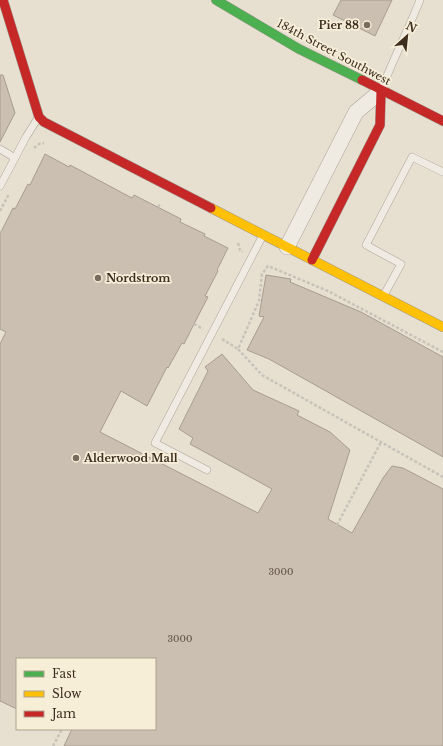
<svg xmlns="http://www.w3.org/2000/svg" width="443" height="746" font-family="'Libre Baskerville',serif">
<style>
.building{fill:#cbbfb2;stroke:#a89c90}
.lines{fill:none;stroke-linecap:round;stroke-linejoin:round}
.lane-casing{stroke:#ada599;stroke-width:8}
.street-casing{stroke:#ada599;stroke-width:16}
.fast-casing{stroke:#9c958a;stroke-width:10}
.slow-casing{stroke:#9c958a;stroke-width:10}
.jam-casing{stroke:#9c958a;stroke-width:10}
.path{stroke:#c8c2b9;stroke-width:2.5;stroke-dasharray:3 2;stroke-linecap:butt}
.lane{stroke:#efebe3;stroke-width:7}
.street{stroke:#efebe3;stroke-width:15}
.fast{stroke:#4caf50;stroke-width:9}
.slow{stroke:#ffc107;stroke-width:9}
.jam{stroke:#c62828;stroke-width:9}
.poi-dot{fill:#786c5e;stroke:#f7eed8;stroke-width:1.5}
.labels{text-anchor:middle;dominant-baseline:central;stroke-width:3.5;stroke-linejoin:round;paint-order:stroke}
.number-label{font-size:9px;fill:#605244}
.poi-label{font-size:11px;font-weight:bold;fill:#3d2e20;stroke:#f7eed8;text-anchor:start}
.street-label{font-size:11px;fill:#3d2e20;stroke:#f7eed8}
</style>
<rect width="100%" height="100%" fill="#e7e0d1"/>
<g class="building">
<path d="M341,0H392L375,36L333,15Z"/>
<path d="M0,75H3L15,113L0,142Z"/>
<path d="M45,154L69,167L70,165L132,198L134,195L181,219L180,222L205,234L204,236L228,248L217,270L218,271L205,296L208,297L193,326L184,344L182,343L168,368L167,367L147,406L121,391L100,432L258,513L272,489L190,444L193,438L179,429L208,371L205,367L222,354L253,390L299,411L297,415L330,432L350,450L328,519L352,533L383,478L392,466L403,468L443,489V746H64L72,729H155V659H17V709L0,701V344L6,332L0,329V234L13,208L15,209L28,184L30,185Z"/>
<path d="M266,275L291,279L290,282L361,312L443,357V457L269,359L247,350L264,317L259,316Z"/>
</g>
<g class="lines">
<g class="lane-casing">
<g id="lane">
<path d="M382,88C394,58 408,30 420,0"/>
<path d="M0,149L15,158"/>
<path d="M0,186L26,137L38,118"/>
<path d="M384,295L401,264L366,245L412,157L443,172"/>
<path d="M207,470L155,443L262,237"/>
</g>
</g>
<g class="street-casing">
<path id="street" d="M287,247L356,112L381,91"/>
</g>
<g class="fast-casing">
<path id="fast" d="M216,0L299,49L362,80"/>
</g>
<g class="slow-casing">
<path id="slow" d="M211,208L443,327"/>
</g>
<g class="jam-casing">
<g id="jam">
<path d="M3,0L39,117L44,122L211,208"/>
<path d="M362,80L443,121"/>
<path d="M312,260L380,125L381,91"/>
</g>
</g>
<g class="path">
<path d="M34,148L39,144L44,143"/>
<path d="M158,207L161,203"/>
<path d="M0,211L9,194"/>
<path d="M0,231L1,232"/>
<path d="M238,243L240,250L243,252"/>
<path d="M194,324L203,329"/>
<path d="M222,339L238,349"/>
<path d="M443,352L328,291L268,266L262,274L259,301L238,349L262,375L443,477"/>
<path d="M337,525L381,442"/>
<path d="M53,746L62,729"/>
</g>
<use href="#lane" class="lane"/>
<use href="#street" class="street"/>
<use href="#fast" class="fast"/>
<use href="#slow" class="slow"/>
<use href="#jam" class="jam"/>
</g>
<g class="poi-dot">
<circle cx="367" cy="25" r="4"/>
<circle cx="98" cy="278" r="4"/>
<circle cx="76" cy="458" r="4"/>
</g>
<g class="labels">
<g class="number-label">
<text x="281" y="571">3000</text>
<text x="180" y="638">3000</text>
</g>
<g class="poi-label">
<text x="359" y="25" text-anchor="end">Pier 88</text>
<text x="106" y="278">Nordstrom</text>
<text x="84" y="458">Alderwood Mall</text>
</g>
<g class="street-label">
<text transform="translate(334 52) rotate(28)">184th Street Southwest</text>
</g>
</g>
<rect x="16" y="658" width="140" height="72" fill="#f7eed8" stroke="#ada18e"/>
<rect x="24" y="671" width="20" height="6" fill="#4caf50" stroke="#ada18e"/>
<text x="52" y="678" font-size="12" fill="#3d2e20">Fast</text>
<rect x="24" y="691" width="20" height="6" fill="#ffc107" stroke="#ada18e"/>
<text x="52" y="698" font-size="12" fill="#3d2e20">Slow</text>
<rect x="24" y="711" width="20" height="6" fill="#c62828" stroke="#ada18e"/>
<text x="52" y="718" font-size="12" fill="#3d2e20">Jam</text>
<g transform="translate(407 36) rotate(27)" stroke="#f7eed8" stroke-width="3" paint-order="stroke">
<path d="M0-3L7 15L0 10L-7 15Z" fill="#3d2e20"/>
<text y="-6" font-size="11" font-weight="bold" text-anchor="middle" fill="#3d2e20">N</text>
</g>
</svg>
